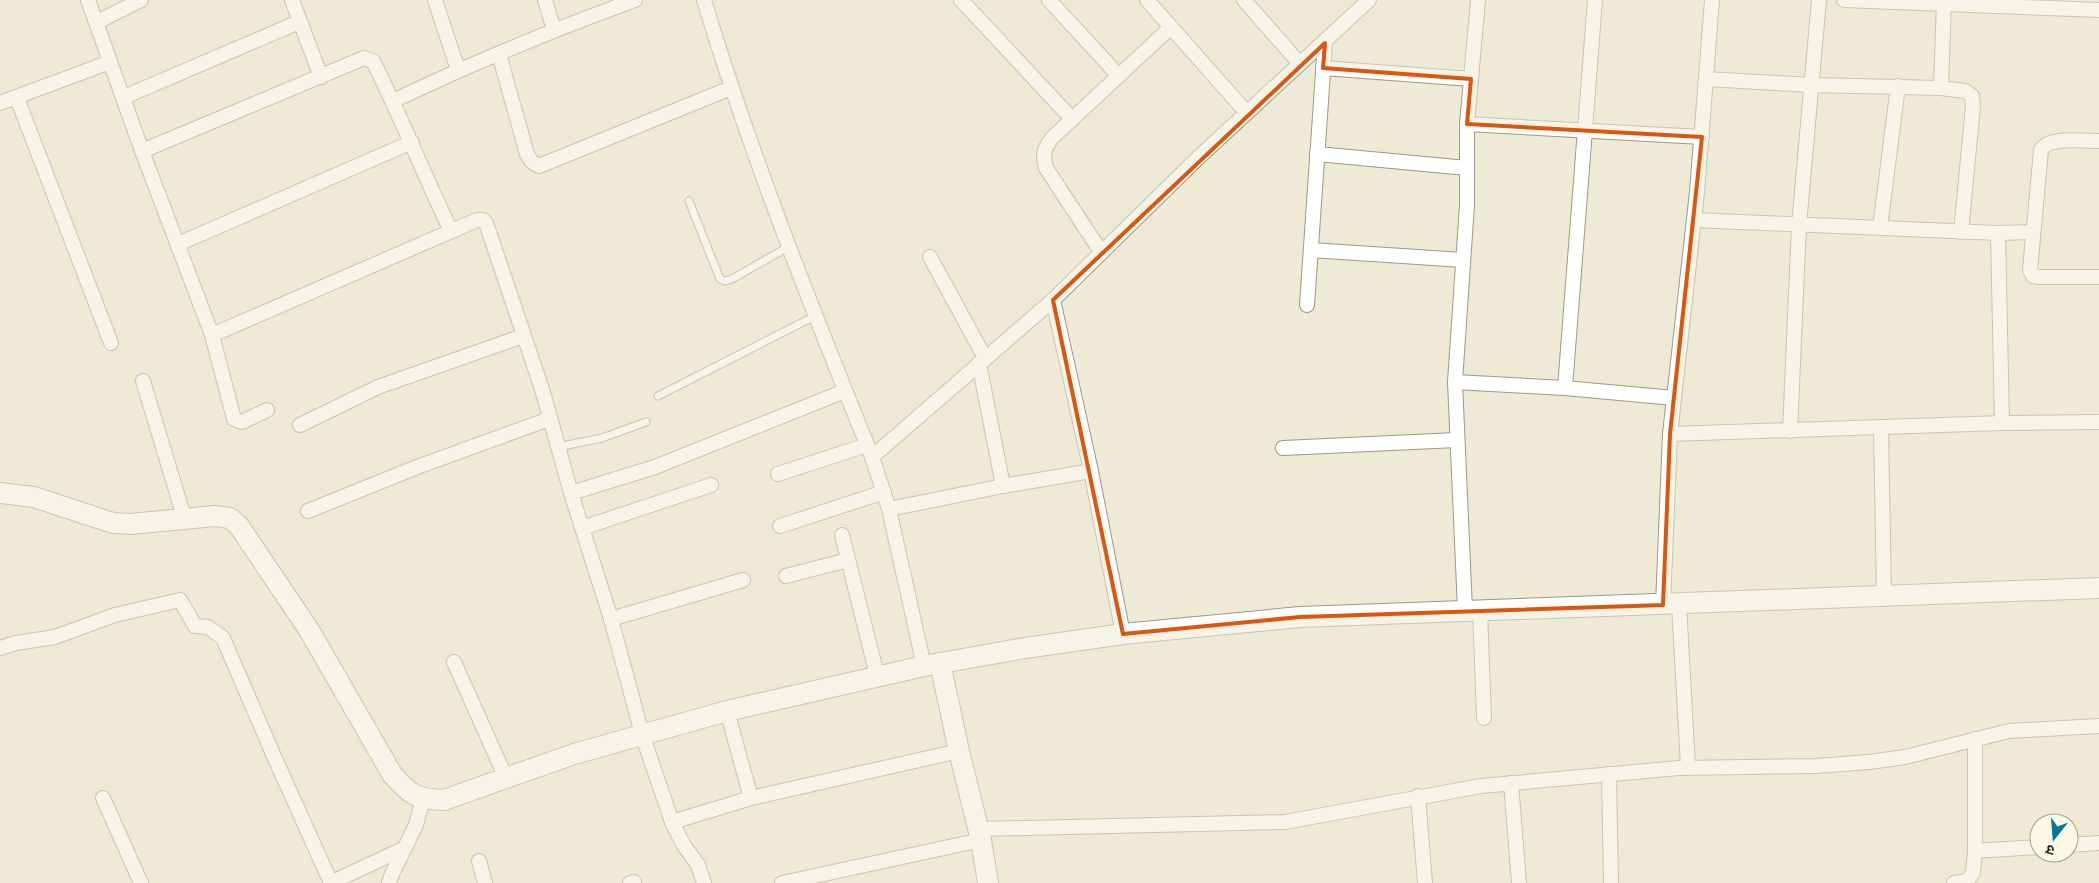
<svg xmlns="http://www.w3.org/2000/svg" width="2099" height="883" font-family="'IBM Plex Sans','Noto Sans Devanagari',sans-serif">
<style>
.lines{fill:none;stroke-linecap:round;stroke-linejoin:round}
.lane-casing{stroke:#9d9986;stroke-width:9}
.street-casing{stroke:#9d9986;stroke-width:16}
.secondary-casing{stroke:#9d9986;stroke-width:22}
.lane{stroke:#fff;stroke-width:7}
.street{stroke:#fff;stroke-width:14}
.secondary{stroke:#fff;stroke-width:20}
.marked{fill:none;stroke:#de560c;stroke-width:4;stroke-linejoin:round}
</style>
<rect width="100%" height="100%" fill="#efead6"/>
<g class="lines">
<g class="lane-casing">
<g id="lane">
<path d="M689,201L720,279L725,281L732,279L788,247"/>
<path d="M658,396L815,316"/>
<path d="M558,447L602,438L646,422"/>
</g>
</g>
<g class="street-casing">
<g id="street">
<path d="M88,0L142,151L212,335L234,419L242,422L267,410"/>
<path d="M292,0L321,77"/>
<path d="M435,0L458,70"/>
<path d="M545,0L554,30"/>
<path d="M704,0C751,156 811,306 872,457L889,509L924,666"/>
<path d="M961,0L1072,119"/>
<path d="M1049,0L1119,76"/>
<path d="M1147,0L1247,113"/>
<path d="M1244,0L1300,64"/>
<path d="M1844,0L2099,10"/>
<path d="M97,22L141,0"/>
<path d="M499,54L527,154L532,162L539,166L731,88"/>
<path d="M1323,68L1471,79"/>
<path d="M1706,79L1811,85L1941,88L1965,91L1972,96L1973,106L1961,232"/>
<path d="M1941,88L1944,0"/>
<path d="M124,97L299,22"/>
<path d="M17,98L111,343"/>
<path d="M393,101C472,63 553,30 635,0"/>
<path d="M0,103L110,62"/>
<path d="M1467,124L1702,137"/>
<path d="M2099,141C2085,141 2048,136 2041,150L2030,270L2033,276L2039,277H2099"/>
<path d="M142,151L364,58L373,61C401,117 424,175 451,231"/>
<path d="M1317,154L1467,168"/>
<path d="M1694,220L1998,233L2033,232"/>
<path d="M1880,228L1898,86"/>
<path d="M1998,233L2002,423"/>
<path d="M178,244L412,142"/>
<path d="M1311,250L1463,260"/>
<path d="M1101,252L1046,168C1042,154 1044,149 1052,138L1171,27"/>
<path d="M930,257L985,358"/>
<path d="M1053,300L1091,471L1123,634"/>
<path d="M1307,305L1325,43"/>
<path d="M212,335L477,220H483L486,223L542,389L571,493L611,619L642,734L672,822L683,844L698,865L704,883"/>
<path d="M979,363L1003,486"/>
<path d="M143,381L184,517"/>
<path d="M1455,382L1565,388L1674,398"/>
<path d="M1565,388L1595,0"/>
<path d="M300,425L378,387L523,336"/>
<path d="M1881,427L1884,596"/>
<path d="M1790,431L1799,225L1819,0"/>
<path d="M1670,434L2002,423L2099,422"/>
<path d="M1283,448L1457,440"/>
<path d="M872,457L1053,300L1199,157L1369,0"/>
<path d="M778,474L867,445"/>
<path d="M571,493L655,467L845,391"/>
<path d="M889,509L1003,486L1091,471"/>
<path d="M308,511L417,467L549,419"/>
<path d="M780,526L884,492"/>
<path d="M582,528L711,485"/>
<path d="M842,535L877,675"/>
<path d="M786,576L848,560"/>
<path d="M1679,604L1688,767"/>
<path d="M1663,605L1670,434L1697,192L1712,0"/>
<path d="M1465,610L1455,382L1467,205V124L1478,0"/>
<path d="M1480,610L1484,718"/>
<path d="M611,619L743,580"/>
<path d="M0,648L16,643L55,637L115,615L180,600L195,626L208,627L223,638L273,754L331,883"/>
<path d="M454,662L506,778"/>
<path d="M727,711L751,798"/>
<path d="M1609,774L1611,883"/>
<path d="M1511,783L1519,883"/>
<path d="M1418,796L1425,883"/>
<path d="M103,798L141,883"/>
<path d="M672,822L751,798L959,751"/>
<path d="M979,829L1285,822L1481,786L1679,768L1816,766L1869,762L1905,757L2009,731L2099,726"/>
<path d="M2069,845L2099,843"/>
<path d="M1975,851L2039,847"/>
<path d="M479,861L485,883"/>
<path d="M330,883L405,848"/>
<path d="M389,883L392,874L416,825L423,799"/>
<path d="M630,883L634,882"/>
<path d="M782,883L981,840"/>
<path d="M1954,883L1967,881L1973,873L1975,851V739"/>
</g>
</g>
<g class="secondary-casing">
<g id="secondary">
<path d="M0,493L34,497L113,523L130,524L215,516L230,518L239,526L309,630L392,774C410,795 416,799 444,800L574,754L727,711L924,666L1025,648L1123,634L1300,617L2099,588"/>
<path d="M940,663L959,751L981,840L988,883"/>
</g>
</g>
<use href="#lane" class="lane"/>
<use href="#street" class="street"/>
<use href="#secondary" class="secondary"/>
</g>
<path d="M0 0H2099V883H0ZM1325,43L1323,68L1471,79L1467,124L1702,137L1670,434L1663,605L1300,617L1123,634L1053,300Z" fill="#efead6" fill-opacity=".55" fill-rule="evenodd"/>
<path class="marked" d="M1325,43L1323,68L1471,79L1467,124L1702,137L1670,434L1663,605L1300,617L1123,634L1053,300Z"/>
<g transform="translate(2054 838) rotate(197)"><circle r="24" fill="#fcf8e3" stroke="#a4a191"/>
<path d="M0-4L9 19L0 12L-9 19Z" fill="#05749f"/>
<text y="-8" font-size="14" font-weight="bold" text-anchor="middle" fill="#1f1e16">उ</text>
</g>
</svg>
